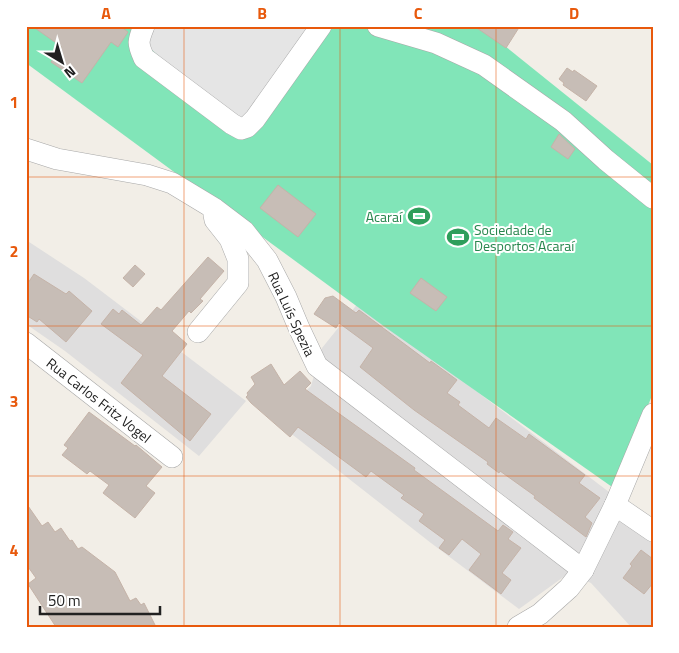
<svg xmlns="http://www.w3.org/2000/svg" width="679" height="653" font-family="'Titillium Web',sans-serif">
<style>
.residential{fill:#dfdede}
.pitch{fill:#81e5b8}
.parking{fill:#e5e5e5}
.building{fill:#c7bdb6;stroke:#c5b3a8}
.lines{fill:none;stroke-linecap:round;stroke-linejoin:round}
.minor-casing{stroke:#a8a8a8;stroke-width:22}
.minor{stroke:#fff;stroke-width:21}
.grid{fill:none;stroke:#e8590c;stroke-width:1;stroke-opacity:0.55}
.labels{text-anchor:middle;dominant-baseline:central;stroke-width:4;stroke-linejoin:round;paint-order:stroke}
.leisure-label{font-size:14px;fill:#27864d;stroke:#fff;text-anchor:end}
.street-label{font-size:14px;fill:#212121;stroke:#fff}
.neatline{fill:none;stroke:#e8590c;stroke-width:2}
.grid-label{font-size:16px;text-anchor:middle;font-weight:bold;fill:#e8590c}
</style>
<rect width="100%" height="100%" fill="#f2eee7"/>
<g class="residential">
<path d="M26,240L84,278L246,401L199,456L65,351L26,324Z"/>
<path d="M359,302L609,492L624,524L653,543V627H631L591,583L569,573L519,609L431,543L275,421L311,386L322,348Z"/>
</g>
<path class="pitch" d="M26,26H480L653,165V393L615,489L385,327L26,63Z"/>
<path class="parking" d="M144,26H314L239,129L151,49Z"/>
<g class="building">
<path d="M32,26H120L128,32L118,47L111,42L82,83L51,62L62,47Z"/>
<path d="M474,26H520L506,48Z"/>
<path d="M567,68L573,72L574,70L597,86L586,101L563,85L564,83L559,79Z"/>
<path d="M559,134L575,149L568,159L551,147Z"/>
<path d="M278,185L316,214L298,237L260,208Z"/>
<path d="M208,257L224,271L200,299L203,301L191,313L189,311L172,331L187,344L162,376L211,414L190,441L121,383L143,355L101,324L113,309L119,314L122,310L141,325L157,307L161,310Z"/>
<path d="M135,265L145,274L133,287L123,278Z"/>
<path d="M34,274L66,294L69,291L92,311L66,342L39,319L37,322L26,315V286Z"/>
<path d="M421,278L447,297L436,311L410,293Z"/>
<path d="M333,296L356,313L359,310L430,363L431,361L457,380L447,393L460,402L458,405L489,428L496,418L526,439L529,434L585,475L579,483L600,498L585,517L592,523L586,537L534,498L535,496L500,471L499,473L487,464L488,462L414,410L360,367L373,348L339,323L336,328L314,314L325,298Z"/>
<path d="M271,364L284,385L300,371L311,383L305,389L334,410L415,468L414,470L498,531L503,525L513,532L508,539L521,548L502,573L511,580L501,594L469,570L481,554L462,539L449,555L439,548L445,540L419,521L424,514L401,498L404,495L371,471L366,477L298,427L290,437L251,403L246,397L248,395L247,393L255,384L251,377Z"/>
<path d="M89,412L135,446L136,445L162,467L146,486L155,493L135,518L103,493L109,485L90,471L87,474L62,455L68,448L64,445Z"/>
<path d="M26,503L42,526L48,522L55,532L61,528L70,541L72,540L78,549L82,547L115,572L130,601L136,598L141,605L144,603L156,627H56L28,584L36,578L26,564Z"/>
<path d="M641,550L653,559V583L644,594L623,578L632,566L630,564Z"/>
</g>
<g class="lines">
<g class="minor-casing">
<g id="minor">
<path d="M144,26C138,41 137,43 144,58L232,124L241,129L247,127L255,119L321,26"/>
<path d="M378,26L436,43L484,65L563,121L606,160L653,198"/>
<path d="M26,149L57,159L147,175L172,183L215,209L244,231L267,260L286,297L299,328L317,366L583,570"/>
<path d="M198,332L238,283V259L230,239L215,220L214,215"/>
<path d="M26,343L172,457"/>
<path d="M615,505L653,531"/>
<path d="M518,627L540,614L569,588L583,570L615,505L653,414"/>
</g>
</g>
<use href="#minor" class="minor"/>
</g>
<path class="grid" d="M184,26V627M340,26V627M496,26V627M26,177H653M26,326H653M26,476H653"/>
<defs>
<g id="stadium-bare" transform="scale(1.725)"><path d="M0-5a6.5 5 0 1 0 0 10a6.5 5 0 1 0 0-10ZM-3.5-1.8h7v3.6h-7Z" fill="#2e9e5b" stroke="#fff" stroke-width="2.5" paint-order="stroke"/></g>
</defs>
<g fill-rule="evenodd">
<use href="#stadium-bare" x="419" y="216"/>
<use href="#stadium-bare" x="458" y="237"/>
</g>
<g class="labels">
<g class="leisure-label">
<text x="402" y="216">Acaraí</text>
<text x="474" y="229" text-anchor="start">Sociedade de<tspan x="474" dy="16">Desportos Acaraí</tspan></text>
</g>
<g class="street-label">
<text transform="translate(292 314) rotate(65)">Rua Luís Spezia</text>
<text transform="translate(99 400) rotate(38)">Rua Carlos Fritz Vogel</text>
</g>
</g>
<rect width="679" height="653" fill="none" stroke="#ffffff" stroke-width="55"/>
<g transform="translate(62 62) rotate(142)" stroke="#ffffff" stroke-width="4" paint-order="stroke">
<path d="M0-4L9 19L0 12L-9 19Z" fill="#212121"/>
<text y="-8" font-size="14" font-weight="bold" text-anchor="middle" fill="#212121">N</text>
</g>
<path d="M40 606v8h120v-8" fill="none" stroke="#212121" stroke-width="2.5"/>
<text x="48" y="606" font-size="15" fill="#212121" stroke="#ffffff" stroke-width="4" paint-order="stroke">50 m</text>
<rect x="28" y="28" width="624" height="598" class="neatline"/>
<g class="grid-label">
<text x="106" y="19">A</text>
<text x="262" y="19">B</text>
<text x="418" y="19">C</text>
<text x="574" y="19">D</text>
<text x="14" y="108">1</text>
<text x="14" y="257">2</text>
<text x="14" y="407">3</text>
<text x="14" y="556">4</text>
</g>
</svg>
